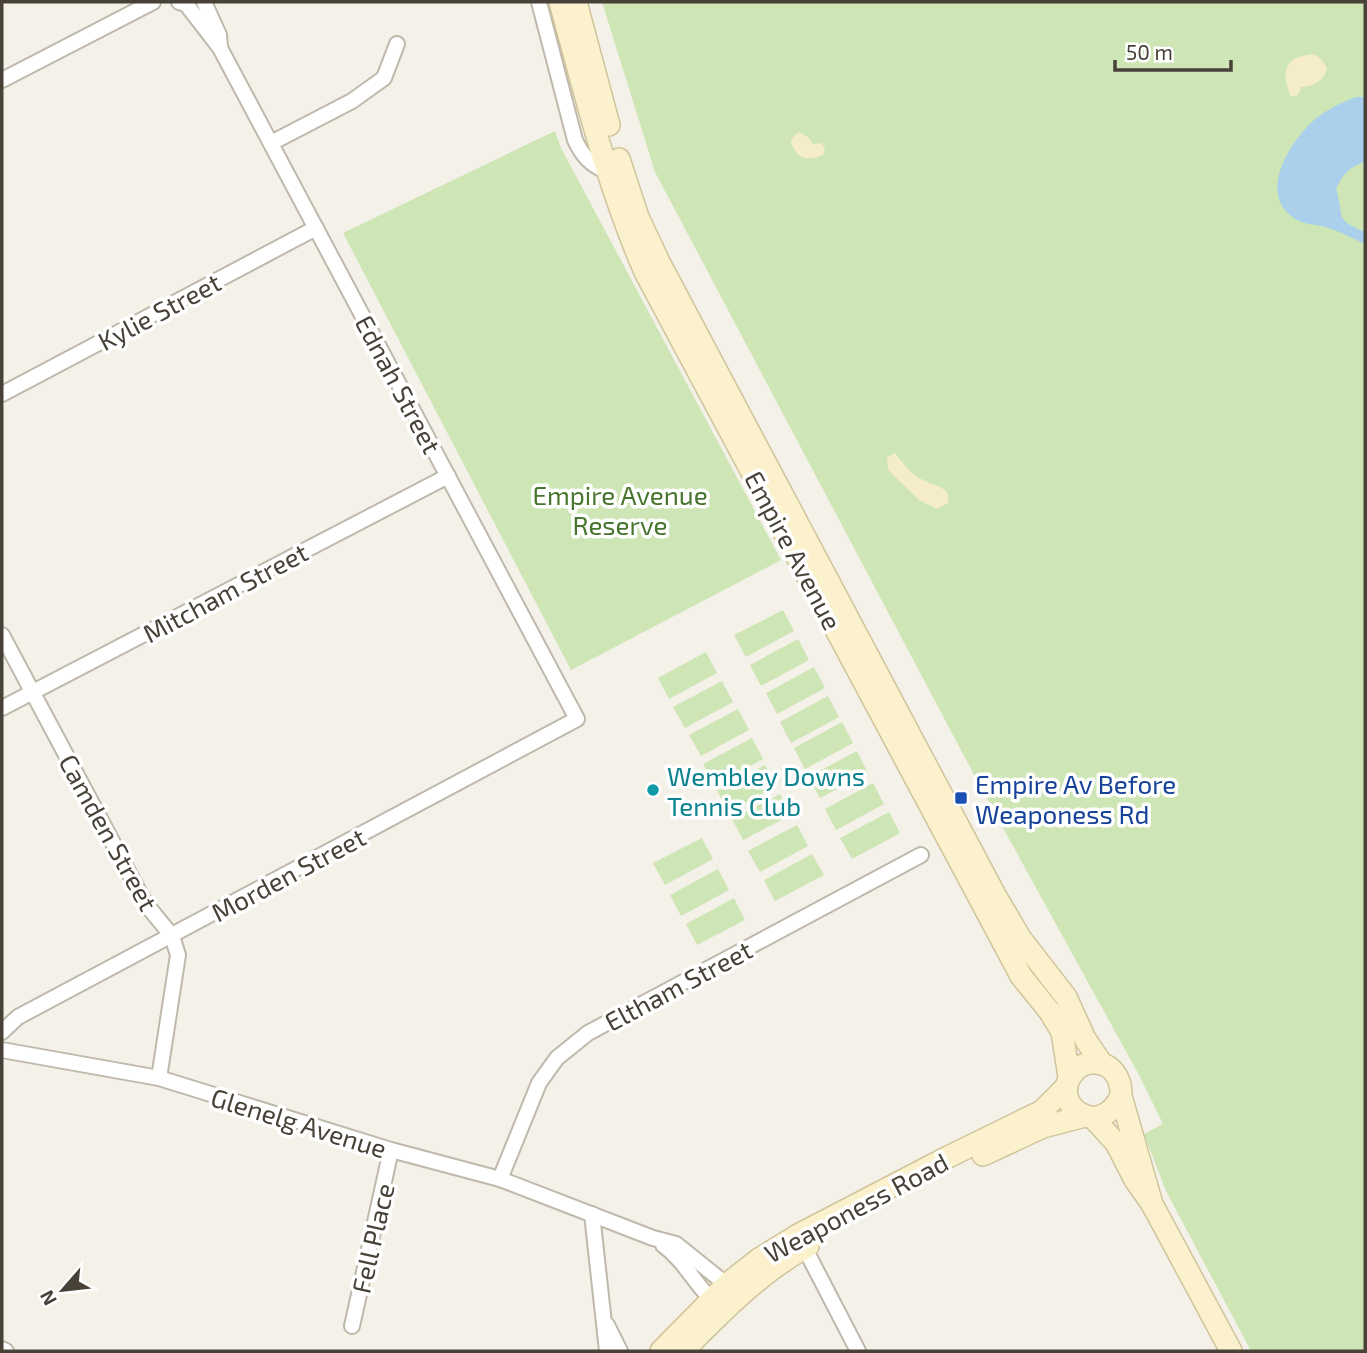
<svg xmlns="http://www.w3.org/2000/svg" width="1367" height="1353" font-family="'Exo 2',sans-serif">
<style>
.green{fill:#cee5b5}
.sand{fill:#f5edc8}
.water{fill:#aad0ec}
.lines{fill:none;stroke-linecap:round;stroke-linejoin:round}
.minor-casing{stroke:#bfb9ac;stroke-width:18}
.secondary-casing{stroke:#d0c49c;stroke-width:24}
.minor{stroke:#fff;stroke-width:14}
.secondary{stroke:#fbf1cc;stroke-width:21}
.culture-dot{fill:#0f9aa8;stroke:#fff;stroke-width:2.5}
.transit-dot{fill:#1a4fb4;stroke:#fff;stroke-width:2.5}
.labels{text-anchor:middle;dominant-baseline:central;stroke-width:7;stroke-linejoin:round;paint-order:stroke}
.street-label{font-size:26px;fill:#474138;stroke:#fff}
.park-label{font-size:26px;fill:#48762e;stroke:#fff}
.culture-label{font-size:26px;fill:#0d838f;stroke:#fff;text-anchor:start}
.transit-label{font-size:26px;fill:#164399;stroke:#fff;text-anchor:start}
</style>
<rect width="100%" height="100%" fill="#f4f1e9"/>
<g class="green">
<path d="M602,2H1365V1351H1251L1166,1191L1144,1134L1163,1124L1139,1075L980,786L655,172Z"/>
<path d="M555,131L561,148L781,560L571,670L343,233Z"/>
<path d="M783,610L794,631L746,657L734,635Z"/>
<path d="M798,639L809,660L761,686L750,665Z"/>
<path d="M706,652L717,673L669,699L658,678Z"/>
<path d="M814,667L825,688L777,714L766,693Z"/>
<path d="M722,681L733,702L685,728L673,707Z"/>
<path d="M828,696L839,717L791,743L780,722Z"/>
<path d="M738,709L749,730L701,756L689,735Z"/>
<path d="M842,722L853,743L805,769L794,748Z"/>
<path d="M752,738L763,759L715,785L703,764Z"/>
<path d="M857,751L868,773L820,798L808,777Z"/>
<path d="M765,765L776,786L728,812L717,790Z"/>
<path d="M873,783L884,804L836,830L825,809Z"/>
<path d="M780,794L791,815L743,840L732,819Z"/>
<path d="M889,812L900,833L852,859L840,838Z"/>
<path d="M797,825L808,846L760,872L748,851Z"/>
<path d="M702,838L713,859L665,885L653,863Z"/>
<path d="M812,854L824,875L775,901L764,880Z"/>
<path d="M718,869L729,890L681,916L670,895Z"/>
<path d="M734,898L745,920L697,945L686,924Z"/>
</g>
<g class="sand">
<path d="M1313,54L1320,58L1327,68C1325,80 1313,87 1301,87L1298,95L1291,97C1281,72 1283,57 1313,54Z"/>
<path d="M799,132L808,137L813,144L821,143L825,148L823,155C807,162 798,159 791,143L792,138Z"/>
<path d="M895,453C903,463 911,475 923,480C933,485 940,485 948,493V503L937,509L919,500L888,470L887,457Z"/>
</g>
<path class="water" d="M1356,97H1365V162C1349,167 1343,174 1336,189C1345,217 1333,219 1365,232V244C1352,238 1339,231 1325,227C1315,224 1304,225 1294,218C1257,194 1290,142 1313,121C1325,110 1341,103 1356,97Z"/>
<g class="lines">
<g class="minor-casing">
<g id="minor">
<path d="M204,2L219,35L220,47"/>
<path d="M539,2L575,140C583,157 590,164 607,172"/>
<path d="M2,80L153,2"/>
<path d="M271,143L352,101L384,78L397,44"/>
<path d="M2,394L316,228"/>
<path d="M2,635L145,903L172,936L178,955L159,1078"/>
<path d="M2,708L448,476"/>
<path d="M2,1032L18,1017L577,719L220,48L186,4L179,2"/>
<path d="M2,1050L159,1078L391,1150L500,1179L653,1238L676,1244L732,1289"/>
<path d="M500,1179L539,1083L557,1058L588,1033L921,855"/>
<path d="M592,1214L607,1351"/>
<path d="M801,1241L858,1351"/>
<path d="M663,1245C687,1263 696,1287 717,1305"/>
<path d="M607,1325L620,1351"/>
<path d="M352,1326L391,1150"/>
<path d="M2,1349L6,1351"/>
</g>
</g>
<g class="secondary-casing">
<g id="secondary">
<path d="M560,2C585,93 607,185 645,272L1021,976L1050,1012L1062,1032L1069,1077"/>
<path d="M576,2L609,125"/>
<path d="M619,159L638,217L660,264L995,895L1021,939L1066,997L1085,1039L1102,1064"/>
<path d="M1121,1096C1098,1143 1047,1101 1074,1072C1079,1066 1085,1063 1093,1063C1112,1062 1122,1079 1121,1096L1152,1204"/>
<path d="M1093,1118L1116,1143L1135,1180L1152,1204L1231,1351"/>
<path d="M983,1155L1043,1127L1085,1116"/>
<path d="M661,1351L727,1284L759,1259L798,1235L946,1158L1042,1111L1067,1086"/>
<path d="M683,1351C722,1312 759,1273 808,1246"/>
</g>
</g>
<use href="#minor" class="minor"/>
<use href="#secondary" class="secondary"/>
</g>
<circle class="culture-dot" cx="653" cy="790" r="7"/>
<rect class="transit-dot" x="954" y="791" width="14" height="14" rx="3.5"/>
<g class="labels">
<g class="street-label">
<text transform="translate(159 311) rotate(-28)">Kylie Street</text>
<text transform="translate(399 384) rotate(62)">Ednah Street</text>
<text transform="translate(794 550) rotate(62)">Empire Avenue</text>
<text transform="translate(225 592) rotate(-28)">Mitcham Street</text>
<text transform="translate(109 832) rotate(61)">Camden Street</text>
<text transform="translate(288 874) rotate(-28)">Morden Street</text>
<text transform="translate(678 985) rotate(-28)">Eltham Street</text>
<text transform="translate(299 1122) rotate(17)">Glenelg Avenue</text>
<text transform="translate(856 1207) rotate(-28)">Weaponess Road</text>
<text transform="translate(372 1238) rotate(-77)">Fell Place</text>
</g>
<g class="park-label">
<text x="620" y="494">Empire Avenue<tspan x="620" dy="30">Reserve</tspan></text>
</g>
<g class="culture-label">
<text x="667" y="775">Wembley Downs<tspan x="667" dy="30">Tennis Club</tspan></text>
</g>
<g class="transit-label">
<text x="975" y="783">Empire Av Before<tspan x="975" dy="30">Weaponess Rd</tspan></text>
</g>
</g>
<rect width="1367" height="1353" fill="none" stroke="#474138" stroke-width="7"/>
<g transform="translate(63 1290) rotate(242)" stroke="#ffffff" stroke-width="5" paint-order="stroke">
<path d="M0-5L12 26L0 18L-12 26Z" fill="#474138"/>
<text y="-10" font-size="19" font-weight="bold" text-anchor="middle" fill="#474138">N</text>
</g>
<path d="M1115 60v10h116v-10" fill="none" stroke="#474138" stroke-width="3.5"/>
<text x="1126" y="60" font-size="21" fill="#474138" stroke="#ffffff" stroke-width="5" paint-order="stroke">50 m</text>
</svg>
